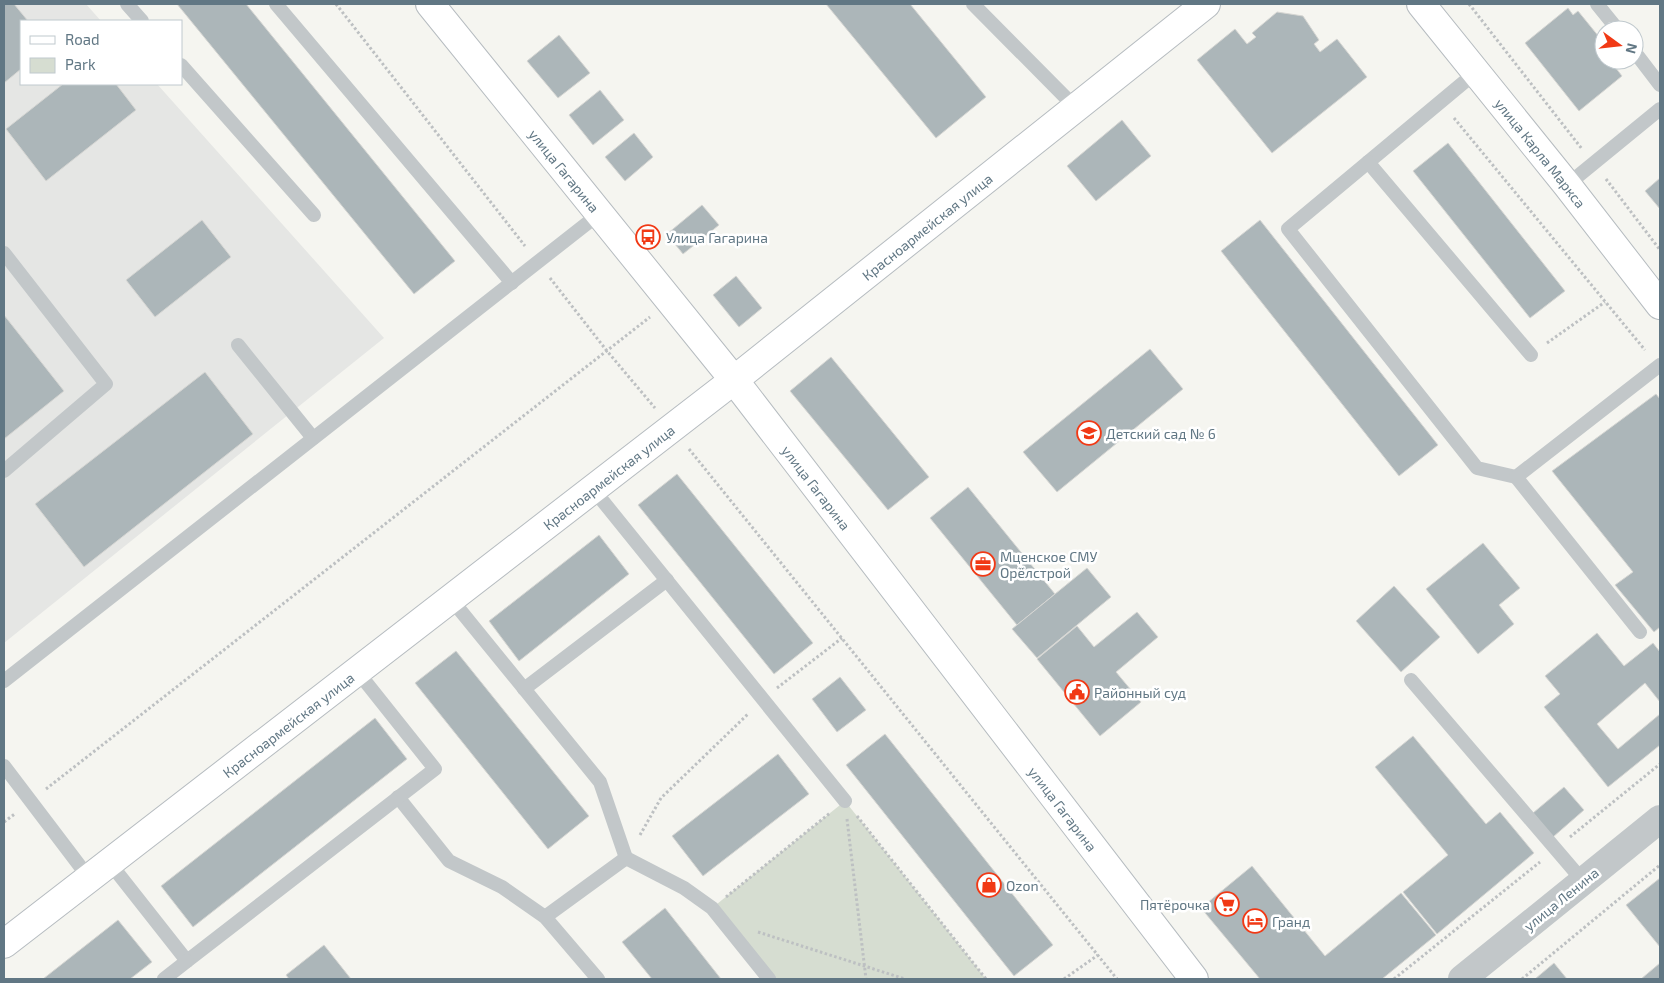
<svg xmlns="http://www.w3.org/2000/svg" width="1664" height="983" font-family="'Exo 2',sans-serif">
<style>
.built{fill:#e5e6e4}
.green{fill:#d6ddd1}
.building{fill:#acb6b9;stroke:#d6d6d3}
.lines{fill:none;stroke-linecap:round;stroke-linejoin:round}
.secondary-casing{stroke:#b6bcc0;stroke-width:30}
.path{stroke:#bdc0c2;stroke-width:3;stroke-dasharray:2.5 2.5;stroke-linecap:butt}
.lane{stroke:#c2c7c9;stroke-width:14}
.street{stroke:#c2c7c9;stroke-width:28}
.secondary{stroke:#fff;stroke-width:28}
.labels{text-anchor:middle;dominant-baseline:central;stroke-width:5;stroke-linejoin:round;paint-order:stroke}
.street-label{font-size:14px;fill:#617784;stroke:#fff}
.poi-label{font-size:14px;fill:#617784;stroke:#fff;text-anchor:start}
</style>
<rect width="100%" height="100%" fill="#f5f5f0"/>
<path class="built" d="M4,4H86L101,21H21V84H157L384,338L4,643Z"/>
<path class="green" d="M845,801L986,979H769L712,908Z"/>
<g class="building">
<path d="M5,4H14L28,21H21V69L4,83V5Z"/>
<path d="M177,4H246L455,261L414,294Z"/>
<path d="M826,4H910L986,97L936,138Z"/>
<path d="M1568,8L1573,15L1578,11L1604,43V60H1616L1612,63L1622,76L1579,111L1525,43Z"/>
<path d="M1277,12L1303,16L1319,40L1314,44L1320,52L1337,39L1367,77L1272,153L1197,60L1235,29L1247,44L1256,37L1252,33Z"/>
<path d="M559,35L590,73L558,98L527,61Z"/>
<path d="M63,84H116L136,110L46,181L6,129Z"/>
<path d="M600,90L624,120L593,145L569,115Z"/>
<path d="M1122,120L1151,156L1096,201L1067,166Z"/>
<path d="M634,133L653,157L625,181L605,157Z"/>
<path d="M1448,143L1565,291L1530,318L1413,171Z"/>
<path d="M1660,178V209L1645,191Z"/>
<path d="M702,205L719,225L683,254L667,234Z"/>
<path d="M202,220L231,257L155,317L126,280Z"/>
<path d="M1260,220L1438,445L1399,476L1221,251Z"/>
<path d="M736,276L762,308L739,327L713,295Z"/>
<path d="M4,315L64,391L4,439Z"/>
<path d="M1150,349L1183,389L1057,492L1023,452Z"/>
<path d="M831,357L929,477L888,510L790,391Z"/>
<path d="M205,372L253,434L84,567L35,504Z"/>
<path d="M1656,394L1660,399V627L1654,632L1615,585L1633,572L1552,471Z"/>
<path d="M677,474L813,643L774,674L638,505Z"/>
<path d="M968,487L1055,594L1017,625L930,518Z"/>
<path d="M599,535L629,574L519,661L489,621Z"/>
<path d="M1483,543L1520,588L1499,605L1514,624L1478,654L1426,589Z"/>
<path d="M1087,568L1111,597L1037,658L1012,629Z"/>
<path d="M1394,586L1440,637L1401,672L1356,621Z"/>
<path d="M1137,612L1158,637L1116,672L1141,702L1100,736L1037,659L1077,626L1094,647Z"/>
<path d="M1597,633L1624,666L1653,643L1660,652V702L1645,683L1597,724L1618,749L1660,714V745L1608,787L1544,707L1560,694L1545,676Z"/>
<path d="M456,651L589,816L548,849L415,683Z"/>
<path d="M840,677L866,710L837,732L812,699Z"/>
<path d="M375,718L407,759L193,927L161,886Z"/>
<path d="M885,734L1053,945L1014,976L846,765Z"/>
<path d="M1413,736L1486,824L1500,812L1534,853L1437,934L1403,892L1448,855L1375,767Z"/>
<path d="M778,754L809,794L703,876L672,836Z"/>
<path d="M1564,787L1584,810L1553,837L1533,813Z"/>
<path d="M1252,866L1325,956L1401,893L1436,935L1382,979H1260L1201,908Z"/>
<path d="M1660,878V947L1626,905Z"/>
<path d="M665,908L721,979H652L622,942Z"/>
<path d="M118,920L152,962L130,979H43Z"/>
<path d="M324,945L351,979H289L286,975Z"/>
<path d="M1554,963L1567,979H1535Z"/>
<path d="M1660,963V979H1641Z"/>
</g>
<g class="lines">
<g class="secondary-casing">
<g id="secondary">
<path id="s1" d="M430,4L734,380L1194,979"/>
<path id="s2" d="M1421,4L1567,185L1660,305"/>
<path id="s3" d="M4,944L734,380L1206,4"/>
</g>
</g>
<g class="path">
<path d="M336,4L525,246"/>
<path d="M1469,4L1582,149"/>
<path d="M1454,118L1645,350"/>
<path d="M1606,179L1660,250"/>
<path d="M550,278L607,351L655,408"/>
<path d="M1547,343L1605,302"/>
<path d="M689,449L1117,979"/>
<path d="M777,688L842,638"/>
<path d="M46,789L650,317"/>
<path d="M857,816L986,979"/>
<path d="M847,819L866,979"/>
<path d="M4,822L16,813"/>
<path d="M640,835L661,798L748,714"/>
<path d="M1570,837L1660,764"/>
<path d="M726,897L830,813"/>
<path d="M758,932L905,979"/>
<path d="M1064,979L1098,955"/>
<path d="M1394,979L1540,862"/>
<path d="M1522,979L1660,865"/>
</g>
<g class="lane">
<path d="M127,4L142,21"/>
<path d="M276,4L512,283"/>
<path d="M973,4L1076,108"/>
<path d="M1597,4L1618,30"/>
<path d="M1634,51L1660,85"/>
<path d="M181,65L314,215"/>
<path d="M1475,73L1288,229L1477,468L1516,477"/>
<path d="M1368,162L1531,355"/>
<path d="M1567,185L1660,109"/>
<path d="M4,253L106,384L4,471"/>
<path d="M238,345L313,438"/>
<path d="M593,489L845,801"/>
<path d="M451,599L600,782L626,858"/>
<path d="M1640,632L1516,477L1660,365"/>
<path d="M1411,680L1583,881"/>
<path d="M4,681L599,214"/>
<path d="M524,689L667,580"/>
<path d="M4,766L89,878"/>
<path d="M398,797L449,861L502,887L545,917L598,979"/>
<path d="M109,862L187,961L435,769L357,671"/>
<path d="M545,917L626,858L684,888L712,908L769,979"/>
<path d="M164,979L187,961"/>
</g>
<path class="street" d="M1462,979L1660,819"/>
<use href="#secondary" class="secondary"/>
</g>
<defs>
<g id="bus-ring" transform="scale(1.25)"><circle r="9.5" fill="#fff" stroke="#f13915" stroke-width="1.5"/><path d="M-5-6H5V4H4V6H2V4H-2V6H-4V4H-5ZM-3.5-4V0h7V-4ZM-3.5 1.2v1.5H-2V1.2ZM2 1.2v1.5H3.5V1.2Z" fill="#f13915"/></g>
<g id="school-ring" transform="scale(1.25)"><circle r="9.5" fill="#fff" stroke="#f13915" stroke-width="1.5"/><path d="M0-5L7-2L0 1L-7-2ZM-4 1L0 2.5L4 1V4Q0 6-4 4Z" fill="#f13915"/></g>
<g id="office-ring" transform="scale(1.25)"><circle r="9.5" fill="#fff" stroke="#f13915" stroke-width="1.5"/><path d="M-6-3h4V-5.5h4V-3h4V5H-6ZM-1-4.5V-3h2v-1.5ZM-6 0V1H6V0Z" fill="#f13915"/></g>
<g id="civic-ring" transform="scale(1.25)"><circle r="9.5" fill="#fff" stroke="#f13915" stroke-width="1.5"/><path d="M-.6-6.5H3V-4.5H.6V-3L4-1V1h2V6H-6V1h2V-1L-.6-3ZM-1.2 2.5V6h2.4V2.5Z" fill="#f13915"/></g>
<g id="shop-ring" transform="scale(1.25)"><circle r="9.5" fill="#fff" stroke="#f13915" stroke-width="1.5"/><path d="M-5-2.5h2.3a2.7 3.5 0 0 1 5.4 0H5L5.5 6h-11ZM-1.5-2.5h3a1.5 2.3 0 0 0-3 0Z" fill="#f13915"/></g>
<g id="supermarket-ring" transform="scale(1.25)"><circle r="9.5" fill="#fff" stroke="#f13915" stroke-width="1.5"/><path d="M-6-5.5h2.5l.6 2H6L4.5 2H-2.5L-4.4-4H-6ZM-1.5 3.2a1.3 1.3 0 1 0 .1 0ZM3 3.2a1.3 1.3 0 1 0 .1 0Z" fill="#f13915"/></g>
<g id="hotel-ring" transform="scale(1.25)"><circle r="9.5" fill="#fff" stroke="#f13915" stroke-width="1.5"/><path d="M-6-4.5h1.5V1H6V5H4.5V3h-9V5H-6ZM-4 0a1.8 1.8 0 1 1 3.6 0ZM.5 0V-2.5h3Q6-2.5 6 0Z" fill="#f13915"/></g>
</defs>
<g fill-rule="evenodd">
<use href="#bus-ring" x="648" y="237"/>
<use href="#school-ring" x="1089" y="433"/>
<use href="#office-ring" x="983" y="564"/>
<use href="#civic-ring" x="1077" y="692"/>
<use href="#shop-ring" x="989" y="885"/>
<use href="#supermarket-ring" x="1227" y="904"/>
<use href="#hotel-ring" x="1255" y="921"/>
</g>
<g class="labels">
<g class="street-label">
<text stroke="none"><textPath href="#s2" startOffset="191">улица Карла Маркса</textPath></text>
<text stroke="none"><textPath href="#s1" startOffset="214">улица Гагарина</textPath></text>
<text stroke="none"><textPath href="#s3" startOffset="1169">Красноармейская улица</textPath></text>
<text stroke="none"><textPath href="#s3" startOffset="764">Красноармейская улица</textPath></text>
<text stroke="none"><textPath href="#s1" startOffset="619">улица Гагарина</textPath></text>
<text stroke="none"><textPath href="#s3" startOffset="359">Красноармейская улица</textPath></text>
<text stroke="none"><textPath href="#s1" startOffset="1024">улица Гагарина</textPath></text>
<text transform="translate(1561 899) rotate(-39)">улица Ленина</text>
</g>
<g class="poi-label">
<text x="666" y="237">Улица Гагарина</text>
<text x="1106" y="433">Детский сад № 6</text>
<text x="1000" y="556">Мценское СМУ<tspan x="1000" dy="16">Орёлстрой</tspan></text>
<text x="1094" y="692">Районный суд</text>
<text x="1006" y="885">Ozon</text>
<text x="1210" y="904" text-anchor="end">Пятёрочка</text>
<text x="1272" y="921">Гранд</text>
</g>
</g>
<rect width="1664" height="983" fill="none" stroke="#617784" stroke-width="10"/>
<rect x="20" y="20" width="162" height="65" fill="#ffffff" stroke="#c0c9ce"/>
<rect x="30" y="36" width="25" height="8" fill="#ffffff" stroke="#c0c9ce"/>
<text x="65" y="45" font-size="15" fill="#617784">Road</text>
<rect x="30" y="58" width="25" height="15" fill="#d6ddd1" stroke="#c0c9ce"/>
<text x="65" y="70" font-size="15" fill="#617784">Park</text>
<g transform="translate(1619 45) rotate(105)"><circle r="24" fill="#ffffff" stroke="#c0c9ce"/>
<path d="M0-4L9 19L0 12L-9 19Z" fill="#f13915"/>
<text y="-8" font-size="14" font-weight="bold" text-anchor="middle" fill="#617784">N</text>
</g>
</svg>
